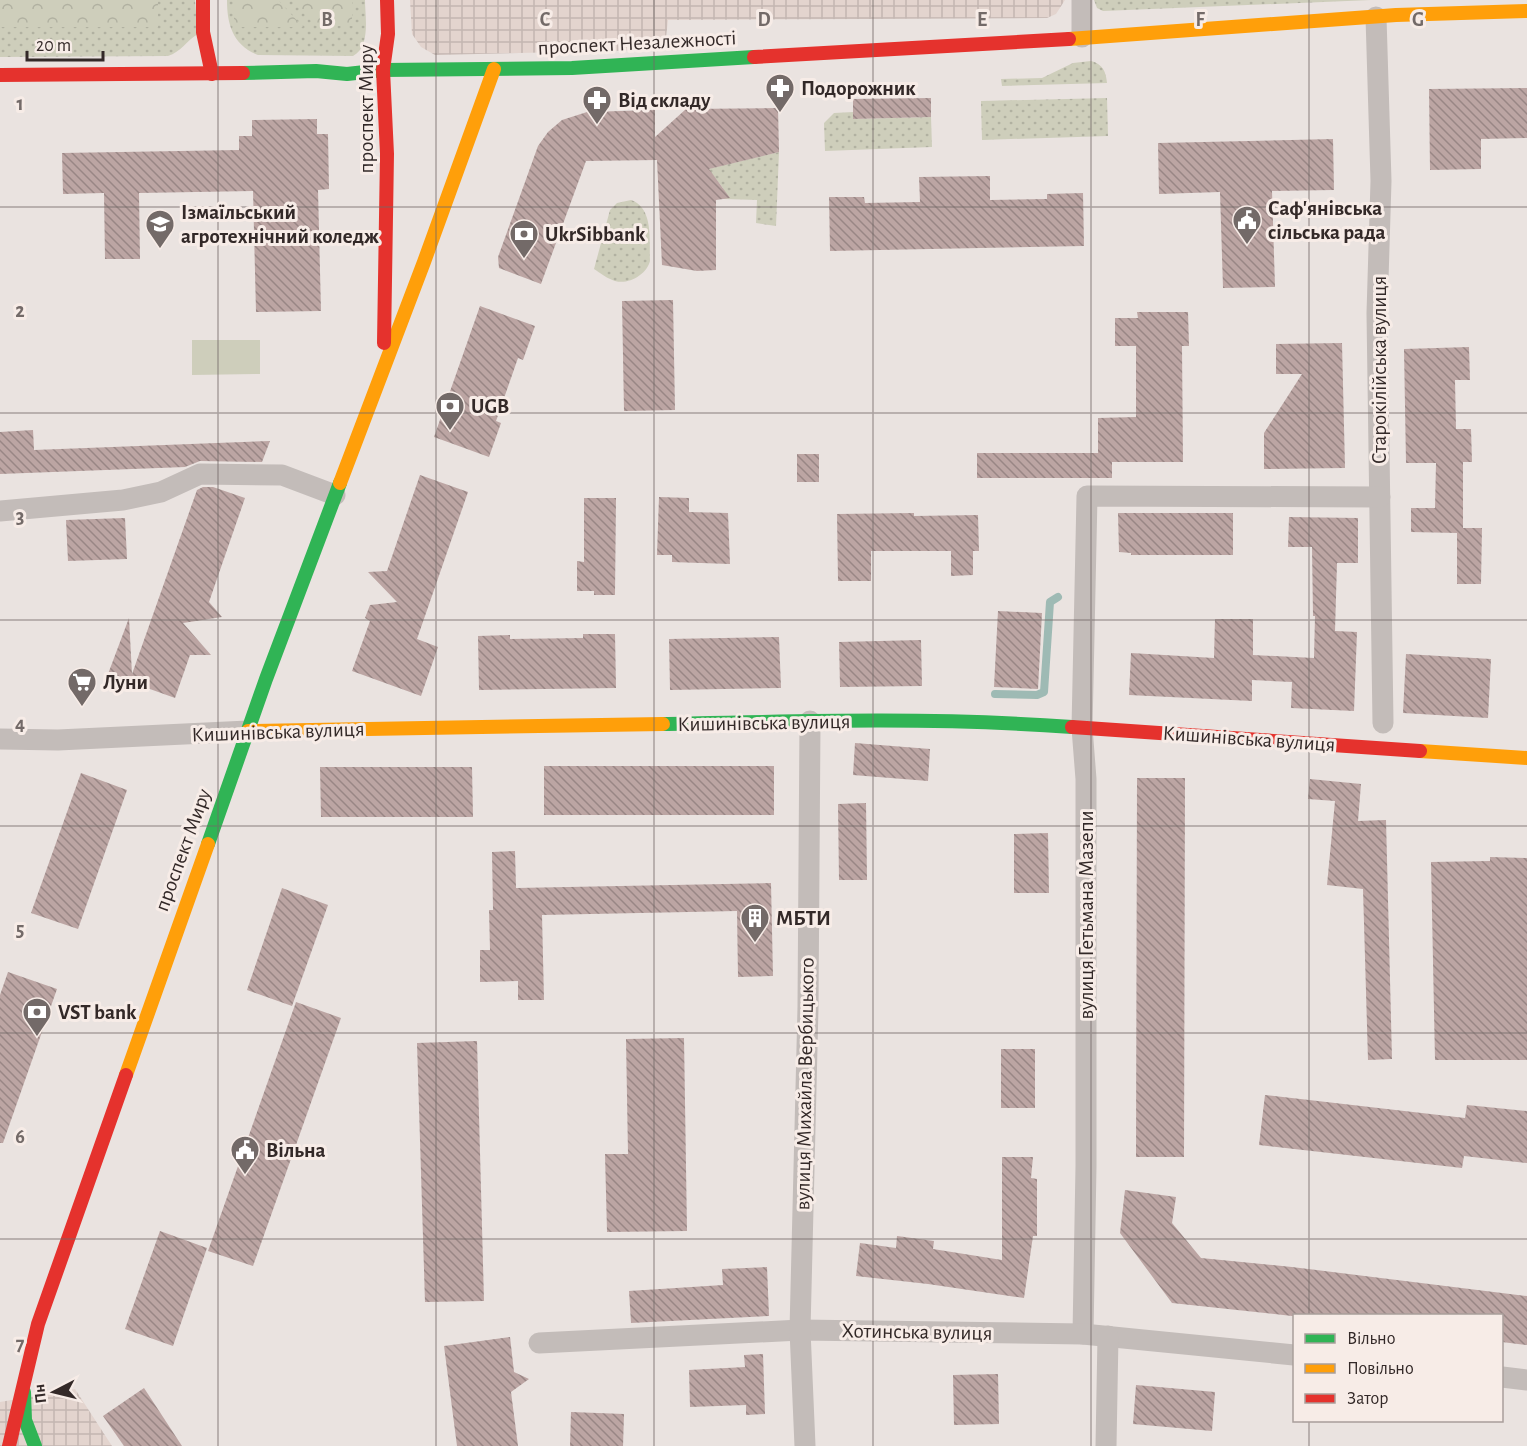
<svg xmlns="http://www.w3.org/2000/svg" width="1527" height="1446" font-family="'Alegreya Sans',sans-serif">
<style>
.green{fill:url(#green-dots)}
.forest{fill:url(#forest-crowns)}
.pitch{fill:#cecebb}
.plaza{fill:url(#plaza-grid)}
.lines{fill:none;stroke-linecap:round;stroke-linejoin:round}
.stream{stroke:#9ebab4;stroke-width:8}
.building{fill:url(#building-back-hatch)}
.street{stroke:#c3bcb9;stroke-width:21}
.fast{stroke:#30b455;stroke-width:14}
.slow{stroke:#ff9f0a;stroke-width:14}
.jam{stroke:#e5322d;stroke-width:14}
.grid{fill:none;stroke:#736a68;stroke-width:1.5;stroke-opacity:0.55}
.labels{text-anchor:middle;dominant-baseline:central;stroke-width:6;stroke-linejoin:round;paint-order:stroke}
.street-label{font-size:21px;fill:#332928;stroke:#f7ece7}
.poi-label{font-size:21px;font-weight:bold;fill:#332928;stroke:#f7ece7;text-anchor:start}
.grid-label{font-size:20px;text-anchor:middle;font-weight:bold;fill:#736a68;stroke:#f7ece7;stroke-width:6;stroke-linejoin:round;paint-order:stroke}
</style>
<defs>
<pattern id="green-dots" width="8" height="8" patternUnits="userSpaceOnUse" patternTransform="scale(1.5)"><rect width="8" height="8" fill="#cecebb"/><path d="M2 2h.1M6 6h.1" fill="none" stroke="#b1b1a1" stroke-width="1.8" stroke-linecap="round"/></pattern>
<pattern id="forest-crowns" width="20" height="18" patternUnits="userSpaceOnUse" patternTransform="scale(1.5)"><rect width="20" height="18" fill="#cecebb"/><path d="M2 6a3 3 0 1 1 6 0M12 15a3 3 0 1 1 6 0" fill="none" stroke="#b1b1a1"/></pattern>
<pattern id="plaza-grid" width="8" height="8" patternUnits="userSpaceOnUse" patternTransform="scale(1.5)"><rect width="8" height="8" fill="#e3d4ce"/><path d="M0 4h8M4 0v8" fill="none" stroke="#c3b6b1"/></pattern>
<pattern id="building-back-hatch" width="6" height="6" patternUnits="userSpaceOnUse" patternTransform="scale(1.5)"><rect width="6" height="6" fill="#bca5a3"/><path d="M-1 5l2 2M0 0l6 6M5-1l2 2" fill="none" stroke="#998685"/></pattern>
</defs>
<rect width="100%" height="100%" fill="#eae3e0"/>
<g class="green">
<path d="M0,0H195L198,34C186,41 181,52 168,56L0,57Z"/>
<path d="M227,0H365C365,16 371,47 353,56L258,55C233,45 227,25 227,0Z"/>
<path d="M1094,0H1371L1103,11L1097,8Z"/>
<path d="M1091,61C1103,64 1106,72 1107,83L1002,86L1001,79L1042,78L1073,63Z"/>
<path d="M1107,98L1108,136L982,140L981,101Z"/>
<path d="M853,112V119L931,117L932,147L825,151L824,123L834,113Z"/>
<path d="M779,152L776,226L756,223L757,200L724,199L723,188L708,169Z"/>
<path d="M631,200C654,208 649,241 650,261C647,274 629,285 615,281C608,279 600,273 594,269L610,210L617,203Z"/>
</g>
<g class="forest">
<rect x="0" y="0" width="158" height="27"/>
<path d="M234,0H278L303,27H239L234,22Z"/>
<path d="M291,0H352V26H316Z"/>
</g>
<path class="pitch" d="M192,340H260V374L192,375Z"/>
<g class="plaza">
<path d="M410,0H1065L1056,14L1047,18L668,20L666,38L656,50L435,55L421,47L412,34Z"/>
<path d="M75,1389L112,1446H0V1402Z"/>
</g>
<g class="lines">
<path class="stream" d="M995,694L1037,695L1044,692L1050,602L1058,597"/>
</g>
<g class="building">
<path d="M1527,88V138L1481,139V169L1430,170L1429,89Z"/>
<path d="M931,98V117L853,119V99Z"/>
<path d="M778,108L779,152L709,169L730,198L716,200V270L697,271L662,265L657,160L586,161L541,284L499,268L498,257L538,146L548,132L562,120L587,112L655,110V137L686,109Z"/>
<path d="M317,119V134H328L329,189L318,190L321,311L256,312L253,191L139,193L140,259H105L104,193L63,194L62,153L239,150V136H252V120Z"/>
<path d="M1333,139L1334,190L1272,191L1275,287L1223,288L1220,192L1159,194L1158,143Z"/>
<path d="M990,176V200L1047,199V194L1083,193L1084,246L830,251L829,197H864L865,203L920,202L919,177Z"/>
<path d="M673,300L675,410L624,411L622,301Z"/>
<path d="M480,306L535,326L523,360L518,358L496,421L501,423L489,457L434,437Z"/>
<path d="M1137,312H1188L1189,346H1182L1183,462H1112V478H977V453H1098V418L1136,417V346H1115V318H1138Z"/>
<path d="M1342,343L1345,468L1264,469V433L1302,374H1276V344Z"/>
<path d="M1469,347L1470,380H1455L1456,429H1471L1472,462H1463V528H1482L1481,584H1457V533L1411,532V508H1435L1436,463H1406L1404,349Z"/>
<path d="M33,430L34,450L270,441L262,462L200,461L185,467L0,474V432Z"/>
<rect x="797" y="454" width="22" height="28"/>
<path d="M420,475L468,492L417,639L438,647L421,696L352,671L370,621L365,618L370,605L397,602L368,572L387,571Z"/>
<path d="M203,487H213L245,498L209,602L222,617L183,623L211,655H190L175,698L108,674L129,618L132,674L197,490Z"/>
<path d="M659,497L689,498V512L728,513L730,564L672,562V555H657Z"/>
<path d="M584,498H616L615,595H594V591H577V561L584,562Z"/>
<path d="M914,513V516L978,515L979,551H973V575L951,576V551H871V581H838L837,514Z"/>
<path d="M1118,513H1233V555H1131V553L1119,552Z"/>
<path d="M1289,517L1358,518V563H1337L1335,631L1357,632L1354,711L1291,708L1292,682L1252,680V701L1129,695L1131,653L1214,658L1215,619H1253V655L1314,658L1315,616H1313L1312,547H1288Z"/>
<path d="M125,518L127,559L68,561L66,520Z"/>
<path d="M998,611L1042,613L1038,689L994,687Z"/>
<path d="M583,634H615L616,688L479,690L478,636L510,635V639L583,638Z"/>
<path d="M779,637L781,688L670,690L669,639Z"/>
<path d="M921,640L922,686L840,687L839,642Z"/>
<path d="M1406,654L1491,659L1488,718L1403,713Z"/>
<path d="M855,743L930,749L928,781L853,775Z"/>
<rect x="544" y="766" width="230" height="49"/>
<path d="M320,767H472L473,817H321Z"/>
<path d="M81,773L127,790L78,929L31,913Z"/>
<path d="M1137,778H1185L1184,1157H1136Z"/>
<path d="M1310,779L1361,784L1358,821L1386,820L1392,1059L1368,1060L1363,889L1327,885L1335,801L1308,799Z"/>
<path d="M866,803L867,880H839L838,804Z"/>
<path d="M1048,833L1049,893H1014V834Z"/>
<path d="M515,851L516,888L771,883L773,976L738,977L737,911L542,915L544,1000H518V981L480,982V950H490L489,910H493L492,852Z"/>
<path d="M1490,857L1527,858V1060H1435L1431,862L1490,861Z"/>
<path d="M282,888L328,905L292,1006L247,990Z"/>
<path d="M8,972L57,989L3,1143H0V995Z"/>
<path d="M296,1002L341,1018L253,1266L208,1251Z"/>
<path d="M684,1038L687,1231L607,1232L605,1154H628L626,1039Z"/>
<path d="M477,1041L484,1301L425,1302L417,1043Z"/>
<rect x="1001" y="1049" width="34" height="59"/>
<path d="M1265,1095L1465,1118L1467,1105L1527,1111V1163L1464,1156L1462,1168L1259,1145Z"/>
<path d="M1002,1157H1033L1031,1178L1037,1179V1236H1033L1024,1298L928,1284L856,1276L860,1243L896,1248L897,1236L934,1241L933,1249L1002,1260Z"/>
<path d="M1125,1190L1176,1197L1172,1223L1201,1258L1292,1267L1527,1296V1345L1502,1342V1316H1292L1172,1303L1120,1233Z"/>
<path d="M160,1231L207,1248L173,1346L125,1329Z"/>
<path d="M767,1267L769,1316L631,1323L629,1291L723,1285L722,1269Z"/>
<path d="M510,1337L514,1372L529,1379L511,1392L518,1446H457L444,1346Z"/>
<path d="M763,1354L765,1414L746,1415V1405L690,1407L689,1370L745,1367L744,1355Z"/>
<path d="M998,1374L999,1424L954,1425L953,1375Z"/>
<path d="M1136,1385L1215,1392L1212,1431L1133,1424Z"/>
<path d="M144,1388L165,1420L182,1446H124L103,1416Z"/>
<path d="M571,1412L624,1414L623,1446H570Z"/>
</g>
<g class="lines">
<g class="street">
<path d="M1082,0V37"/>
<path d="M1376,17L1381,181L1377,313L1383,723"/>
<path d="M0,511L123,500L161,492L200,474L282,475L335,495"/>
<path d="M0,739L58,740L248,731"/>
<path d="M1083,1334L1086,1166V779L1082,728L1087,496L1380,497"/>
<path d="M539,1343L800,1330L1083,1334L1294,1355"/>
<path d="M1502,1377L1527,1380"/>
<path d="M805,1446L800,1330L808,1007L810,721"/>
<path d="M1106,1446L1108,1336"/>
</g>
<g class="fast">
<path d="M243,73L316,71L347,74L383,70L572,68L754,57"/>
<path d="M663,724C799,721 936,717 1072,727"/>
<path d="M208,844L266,679L340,483"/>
<path d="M24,1392L25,1420L35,1446"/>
</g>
<g class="slow">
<path d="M1069,39L1396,15L1527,11"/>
<path d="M340,483L424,262L494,69"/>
<path d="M248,731L663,724"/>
<path d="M1420,751L1527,758"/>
<path d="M126,1075L208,844"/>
</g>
<g class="jam">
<path d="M203,0V32L212,74"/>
<path d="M754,57L1069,39"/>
<path d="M0,75L243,73"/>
<path d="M384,343L387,154L383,70L388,34L387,0"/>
<path d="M1072,727L1420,751"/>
<path d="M9,1446L38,1324L126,1075"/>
</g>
</g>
<path class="grid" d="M218,0V1446M436,0V1446M654,0V1446M873,0V1446M1091,0V1446M1309,0V1316M0,207H1527M0,413H1527M0,620H1527M0,826H1527M0,1033H1527M0,1239H1527M1309,1420V1446"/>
<defs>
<g id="pharmacy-pin" transform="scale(1.5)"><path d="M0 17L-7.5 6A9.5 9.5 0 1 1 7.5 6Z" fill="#736a68" stroke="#f7ece7"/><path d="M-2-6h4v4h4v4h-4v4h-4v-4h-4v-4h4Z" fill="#fff"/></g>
<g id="civic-pin" transform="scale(1.5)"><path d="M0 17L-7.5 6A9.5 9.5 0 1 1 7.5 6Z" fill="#736a68" stroke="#f7ece7"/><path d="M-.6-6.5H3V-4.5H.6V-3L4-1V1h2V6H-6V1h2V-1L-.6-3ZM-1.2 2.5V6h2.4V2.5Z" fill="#fff"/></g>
<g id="university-pin" transform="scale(1.5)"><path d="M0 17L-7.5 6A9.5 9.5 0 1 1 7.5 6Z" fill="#736a68" stroke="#f7ece7"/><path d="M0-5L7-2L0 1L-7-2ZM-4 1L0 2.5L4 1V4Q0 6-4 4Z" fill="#fff"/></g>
<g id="bank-pin" transform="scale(1.5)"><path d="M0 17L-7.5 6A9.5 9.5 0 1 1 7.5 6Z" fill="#736a68" stroke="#f7ece7"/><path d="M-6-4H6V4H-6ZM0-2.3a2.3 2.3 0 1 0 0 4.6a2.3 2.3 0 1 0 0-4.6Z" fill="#fff"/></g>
<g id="supermarket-pin" transform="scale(1.5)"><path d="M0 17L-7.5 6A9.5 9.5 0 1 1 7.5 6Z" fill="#736a68" stroke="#f7ece7"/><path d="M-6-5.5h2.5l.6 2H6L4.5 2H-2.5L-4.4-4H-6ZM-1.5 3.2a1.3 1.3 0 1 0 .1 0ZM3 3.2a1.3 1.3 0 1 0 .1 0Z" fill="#fff"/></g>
<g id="building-pin" transform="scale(1.5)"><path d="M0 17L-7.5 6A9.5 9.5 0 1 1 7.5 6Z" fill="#736a68" stroke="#f7ece7"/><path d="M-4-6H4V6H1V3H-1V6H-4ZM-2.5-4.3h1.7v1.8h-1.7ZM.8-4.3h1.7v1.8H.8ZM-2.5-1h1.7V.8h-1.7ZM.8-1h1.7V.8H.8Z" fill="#fff"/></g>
</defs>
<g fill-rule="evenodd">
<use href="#pharmacy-pin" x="780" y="88"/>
<use href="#pharmacy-pin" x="597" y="100"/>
<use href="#civic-pin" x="1247" y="220"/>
<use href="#university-pin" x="160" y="224"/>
<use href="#bank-pin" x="524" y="234"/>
<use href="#bank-pin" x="450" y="406"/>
<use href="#supermarket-pin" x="82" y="682"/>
<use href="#building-pin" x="755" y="918"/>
<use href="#bank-pin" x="37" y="1012"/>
<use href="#civic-pin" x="245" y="1150"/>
</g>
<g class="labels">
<g class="street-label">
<text transform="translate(637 43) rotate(-3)">проспект Незалежності</text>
<text transform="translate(366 109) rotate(-90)">проспект Миру</text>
<text transform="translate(1379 370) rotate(-90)">Старокілійська вулиця</text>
<text transform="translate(764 723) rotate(-1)">Кишинівська вулиця</text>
<text transform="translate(278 732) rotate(-2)">Кишинівська вулиця</text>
<text transform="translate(1249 739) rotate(4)">Кишинівська вулиця</text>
<text transform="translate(183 850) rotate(-70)">проспект Миру</text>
<text transform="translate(1086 915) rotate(-90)">вулиця Гетьмана Мазепи</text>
<text transform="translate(805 1084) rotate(-89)">вулиця Михайла Вербицького</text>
<text transform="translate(917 1332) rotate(1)">Хотинська вулиця</text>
</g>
<g class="poi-label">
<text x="801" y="88">Подорожник</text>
<text x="618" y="100">Від складу</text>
<text x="1268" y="208">Саф'янівська<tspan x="1268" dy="24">сільська рада</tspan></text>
<text x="181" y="212">Ізмаїльський<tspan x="181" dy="24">агротехнічний коледж</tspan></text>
<text x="545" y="234">UkrSibbank</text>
<text x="471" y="406">UGB</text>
<text x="103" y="682">Луни</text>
<text x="776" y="918">МБТИ</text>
<text x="58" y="1012">VST bank</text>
<text x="266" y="1150">Вільна</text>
</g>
</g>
<g class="grid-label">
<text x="327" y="26">B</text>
<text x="545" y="26">C</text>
<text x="764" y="26">D</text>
<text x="982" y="26">E</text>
<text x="1200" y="26">F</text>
<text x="1418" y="26">G</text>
<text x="20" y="110">1</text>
<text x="20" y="317">2</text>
<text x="20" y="523">3</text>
<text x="20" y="730">4</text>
<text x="20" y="936">5</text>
<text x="20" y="1143">6</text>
<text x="20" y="1350">7</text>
</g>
<rect x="1293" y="1314" width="210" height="108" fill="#f7ece7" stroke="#a99e9b" stroke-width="1.5"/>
<rect x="1305" y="1334" width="30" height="9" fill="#30b455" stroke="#a99e9b" stroke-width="1.5"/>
<text x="1347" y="1344" font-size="18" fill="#332928">Вільно</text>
<rect x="1305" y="1364" width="30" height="9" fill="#ff9f0a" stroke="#a99e9b" stroke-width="1.5"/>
<text x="1347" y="1374" font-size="18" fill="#332928">Повільно</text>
<rect x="1305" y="1394" width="30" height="9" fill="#e5322d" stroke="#a99e9b" stroke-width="1.5"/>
<text x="1347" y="1404" font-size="18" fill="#332928">Затор</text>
<g transform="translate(54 1392) rotate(263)" stroke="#f7ece7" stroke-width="4.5" paint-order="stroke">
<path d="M0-4.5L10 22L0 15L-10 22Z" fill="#332928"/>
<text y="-9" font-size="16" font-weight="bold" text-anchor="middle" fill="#332928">Пн</text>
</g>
<path d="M27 51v9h76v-9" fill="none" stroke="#332928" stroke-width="3"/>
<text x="36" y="51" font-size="18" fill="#332928" stroke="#f7ece7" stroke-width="4.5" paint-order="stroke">20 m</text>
</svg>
